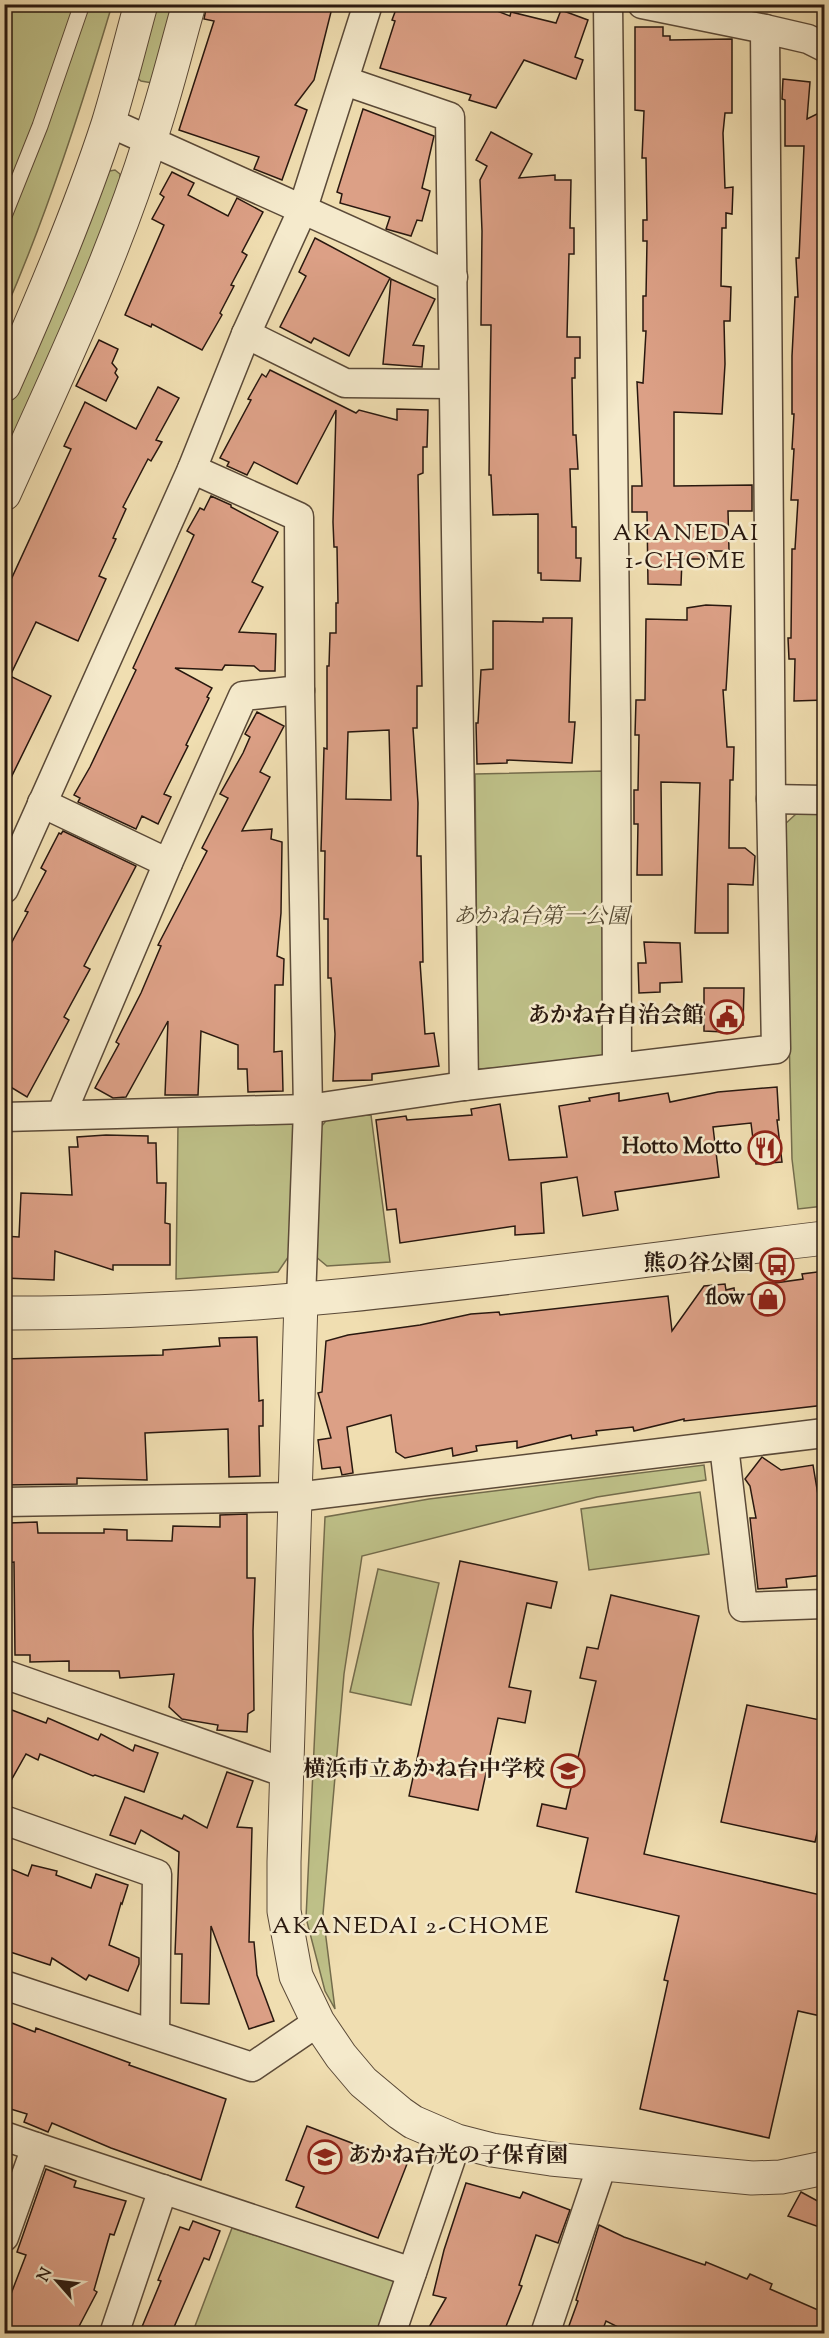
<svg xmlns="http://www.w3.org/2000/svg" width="829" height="2338" font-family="'Sorts Mill Goudy','Noto Serif JP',serif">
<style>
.green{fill:#bec088;stroke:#746c4c;stroke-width:1.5}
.building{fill:#dca086;stroke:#29180f;stroke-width:1.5;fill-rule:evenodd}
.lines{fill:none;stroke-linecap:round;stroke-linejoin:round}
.service-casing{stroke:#5b4a38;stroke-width:17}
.minor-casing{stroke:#5b4a38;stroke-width:31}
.tertiary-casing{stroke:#5b4a38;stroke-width:35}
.service{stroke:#f5eacc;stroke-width:15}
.minor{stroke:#f5eacc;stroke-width:28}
.tertiary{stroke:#f5eacc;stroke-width:33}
.labels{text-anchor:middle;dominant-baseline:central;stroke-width:5;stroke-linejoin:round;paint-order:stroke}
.park-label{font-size:22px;font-style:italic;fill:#564a33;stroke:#f5eacc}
.poi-label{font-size:22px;font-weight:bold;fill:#29180f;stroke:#f5eacc;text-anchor:end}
.neighbourhood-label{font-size:24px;letter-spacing:1.5px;fill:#29180f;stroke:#f5eacc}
</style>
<rect width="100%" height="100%" fill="#f0deb1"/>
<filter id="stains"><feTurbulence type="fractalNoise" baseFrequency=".00333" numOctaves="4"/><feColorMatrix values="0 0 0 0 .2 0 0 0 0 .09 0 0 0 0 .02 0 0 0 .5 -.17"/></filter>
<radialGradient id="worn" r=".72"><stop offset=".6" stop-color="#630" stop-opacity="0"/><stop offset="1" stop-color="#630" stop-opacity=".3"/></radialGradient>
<g class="green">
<path d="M4,5H112C81,108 48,212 5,311Z"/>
<path d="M155,5H175L152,83L141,81L135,76Z"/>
<path d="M115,170L120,174V183L81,290L5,455V409L31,351L104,172Z"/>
<path d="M604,771L607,1061L478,1069L475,774Z"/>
<path d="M796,814H824V1206L798,1209L792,1159L784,825Z"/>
<path d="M371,1115L390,1262L327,1266L315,1256L321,1127L329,1117Z"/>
<path d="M285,1120L298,1127L291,1253L278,1272L176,1279L178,1124Z"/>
<path d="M704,1465L706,1480L597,1497L362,1556L344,1674L323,1914L335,2009L325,1991L306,1918L325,1517L429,1499Z"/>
<path d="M700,1492L709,1554L589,1570L581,1509Z"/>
<path d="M378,1569L439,1583L411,1705L350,1692Z"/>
<path d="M232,2228L396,2280L377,2333L192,2334Z"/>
</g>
<g class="building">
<path d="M207,4H333L314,80L295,105L307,110L282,180L254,169L259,157L179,130L214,21L204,19Z"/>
<path d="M398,4H479L510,16L511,12L556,23L561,10L588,20L575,57L583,60L576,79L524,60L496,108L469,100L471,95L380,68L395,21L392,20Z"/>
<path d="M635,27H663V36H670V40L732,39V113H725L723,133L725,188L733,187L732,214L726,213V228H722L721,286L731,287L730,321H724L725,364L722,414L674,412V486L752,485V511H728L729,551H713V559H682L681,585L648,584L647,512H632V486H642L637,382L643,383L646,331H643V296H646L647,241H643V220H647L646,158H642L644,111L635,110Z"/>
<path d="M783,79L810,82L807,119L825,110V287H821L819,338H825V700L794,701L795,659H789L788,638H791L792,549H795L798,500H791L794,449H792L794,414H792V356L795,297H798L796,258H799L804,146H785V100L782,99Z"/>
<path d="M363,109L434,136L422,188L430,191L422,221L417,220L411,236L386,229L390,217L340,203L342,194L337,192Z"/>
<path d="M491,132L532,154L519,178L555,175V180H571L570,228H574V254H569L567,337H580V358H575V378H572L573,435H576L578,469H570L572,527H576V558H581L580,581L541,580V573H538V514L493,515L491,475H489L491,325H481L482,231L480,180L487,166L476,160Z"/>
<path d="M172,172L194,183L188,195L228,216L237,198L263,212L242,252L247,255L231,285L234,286L220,313L222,315L202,350L152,324L151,327L125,315L164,225L152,219L164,197L160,194Z"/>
<path d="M315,238L390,278L349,356L314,338L311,343L280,327L306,276L299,272Z"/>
<path d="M391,279L435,299L413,345L424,346L422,367L383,364Z"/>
<path d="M99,340L118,349L112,363L117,369L115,373L118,377L106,401L76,386Z"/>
<path d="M270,370L356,413L359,410L397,420V409L428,410L427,447H423V473L418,475L422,686H417V728H413L418,803L417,856H421L423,962H420L425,1034L434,1033L439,1066L372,1074V1080L333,1081L335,1034L331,978H328V919H324L325,851H321L324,748L327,749V666H329L330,633H336V603H338L337,547H334L333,522L336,410L297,484L254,462L247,475L227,466L229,462L220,458L251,400L248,399L262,374L266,377ZM389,730L391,800L346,799L348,732Z"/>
<path d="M158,387L179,398L156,440L162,442L151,461L148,459L123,507L126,509L113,538L116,539L99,576L106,579L78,641L36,622L10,676L51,696L4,792V595L71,449L64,446L85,402L136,429Z"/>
<path d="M211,496L231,505V507L278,532L252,582L263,587L239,632L276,634L275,671H260L254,666L225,665L222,670L175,668L212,688L207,697L209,698L186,745L188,746L164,794L171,797L158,824L142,816L136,829L78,802L80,798L74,795L90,767L136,670L133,668L194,535L187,531L200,508L204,510Z"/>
<path d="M706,605L731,606L726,690H723L727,747H734L733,780H730L729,848H745L755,856L753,885L728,884V933H695L700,783L661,782L662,875H637L638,824H634V790H638L639,735H635L636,700H645L646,619L687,620V608Z"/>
<path d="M543,618H572L569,722H575L572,763L507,760V763L477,764L476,723H478L481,670L493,669V621L543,622Z"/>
<path d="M257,712L284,726L260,772L270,777L242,831L272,829L271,839L282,842L281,913L277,956L284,959L283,985H275L274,1052L282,1051L283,1091L248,1092L247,1069H238V1045L201,1031L198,1095H165L168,1021L126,1097L113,1098L95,1088L119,1044L116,1042L141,993L161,946L158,945L207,851L202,848L228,798L220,794L243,753L250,737L245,734Z"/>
<path d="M63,831L136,866L84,966L90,969L64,1017L69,1020L27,1097L4,1083V969L10,958L5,955L28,912L25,911L46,871L41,868L59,833L61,834Z"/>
<path d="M644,942L680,943L682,982L660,983V992L639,993L638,963H646Z"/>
<path d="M704,988H744L743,1025H724V1032L704,1031Z"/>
<path d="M777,1087L779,1120H777L782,1162L756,1164L751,1123L713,1127L719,1177L615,1192L618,1210L583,1216L577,1177L541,1183L544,1233L515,1235V1226L400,1243L396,1209L387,1210L376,1120L406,1116L407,1120L472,1115L471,1109L500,1104L509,1160L567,1157L559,1106L590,1101L589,1098L619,1093V1101L668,1093L670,1102L718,1092Z"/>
<path d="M106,1135L148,1136V1143H156L157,1183H166L165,1223L170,1224V1265H113V1270L55,1251L54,1280L4,1278V1236L19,1237L21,1193L72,1195L69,1147H78L77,1137Z"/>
<path d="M825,1271V1311L819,1312L825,1353V1405L684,1421V1419L634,1431L633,1427L596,1431L597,1435L572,1439L571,1435L517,1448V1441L476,1446L477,1451L453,1456L452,1448L405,1458L396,1452L391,1415L347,1427L353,1473L342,1475L340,1467L322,1469L318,1440L331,1438L318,1393L322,1392L326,1341L348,1335L420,1325L471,1314L499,1312L500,1315L668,1296L672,1331L704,1286L725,1284L726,1290L734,1288L735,1296L769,1292L768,1284L803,1279L802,1274Z"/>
<path d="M257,1337L259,1401L263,1400V1426H259L260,1476L229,1477L228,1429L145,1433L147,1480L77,1478V1484L4,1485V1359L163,1355V1350L220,1346L219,1338Z"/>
<path d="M762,1457L781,1470L813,1465L819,1501L825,1500V1575L786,1579L787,1587L758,1589L750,1518H756L750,1486L745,1479Z"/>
<path d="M247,1514V1578H255L253,1631L254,1710L248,1714L247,1732L217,1730L218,1725L182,1719L169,1707L174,1674L120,1678L119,1671H69V1661L30,1662V1655H15L14,1562L4,1563V1541H9V1523L37,1522L38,1533H104V1529L127,1530V1540L172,1541L173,1526L220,1527V1515Z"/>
<path d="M460,1561L557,1582L551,1608L527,1603L509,1687L531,1691L525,1723L498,1718L478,1810L409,1796Z"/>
<path d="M611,1595L699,1616L644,1854L825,1896V2017L798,2011L769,2138L640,2109L668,1981L664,1980L679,1916L576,1892L588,1838L537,1826L542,1804L566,1809L596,1681L580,1678L587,1647L598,1649Z"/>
<path d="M747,1705L825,1721V1797L815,1842L721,1822Z"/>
<path d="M4,1707L46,1723L48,1718L98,1740L101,1734L133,1751L135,1745L158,1753L144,1792L95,1775L93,1776L40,1754L38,1760L26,1754L4,1793Z"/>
<path d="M227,1772L253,1781L237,1827L252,1828L249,1942H254L257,1975L274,2021L249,2029L211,1926L209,2004L181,2003L182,1954H175L179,1852L141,1830L135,1844L110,1835L125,1797L182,1819L184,1815L207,1828Z"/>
<path d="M32,1865L57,1871L56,1875L91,1888L96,1874L128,1885L122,1904L121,1903L109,1945L139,1958V1964L128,1991L89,1975L86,1980L52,1958L50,1965L4,1950V1866L28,1876Z"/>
<path d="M4,2020L35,2032L36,2028L130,2063L129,2065L226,2099L201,2180L111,2148L52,2123L48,2132L24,2122L27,2114L4,2107Z"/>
<path d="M307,2126L407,2164L378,2238L296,2207L304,2187L286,2180Z"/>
<path d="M46,2169L76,2181L74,2187L126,2201L114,2235L110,2234L94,2290L97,2292L75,2334H4V2312L26,2255L17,2252Z"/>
<path d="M466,2183L520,2198L523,2192L570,2210L558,2243L536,2235L519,2285L522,2286L503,2334H425L446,2298L433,2295L444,2250Z"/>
<path d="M801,2192L825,2205V2229L788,2216Z"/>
<path d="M193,2221L220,2231L209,2260L204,2258L171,2334H139L161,2281L158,2280L180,2227L189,2230Z"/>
<path d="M599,2225L624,2237L705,2265L706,2262L747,2279L750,2274L772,2284L770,2289L825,2313V2334H632L606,2321L601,2334H566L578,2301L576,2300Z"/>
</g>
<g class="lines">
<g class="service-casing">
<path id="service" d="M4,216L40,126L82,4"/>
</g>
<g class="minor-casing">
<g id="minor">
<path d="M608,4L616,718L617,1067"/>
<path d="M642,4L765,29L808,39L824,47"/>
<path d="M345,81L450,117L464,1086"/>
<path d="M108,122L453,277"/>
<path d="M246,334L345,383L453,384"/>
<path d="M192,469L299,517L300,690L308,1109L301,1300"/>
<path d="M771,799L824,800"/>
<path d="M42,803L168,863"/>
<path d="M4,889L192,469L246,334L302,211L368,4"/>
<path d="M61,1115L168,863L243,696L300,690"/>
<path d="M4,1117L308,1109L464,1086L776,1049L771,799L765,29"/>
<path d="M724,1446L743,1607L824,1604"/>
<path d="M4,1502L296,1497L824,1433"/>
<path d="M4,1674L286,1773"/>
<path d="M4,1820L157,1874L155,2034"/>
<path d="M4,1985L252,2067L318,2022"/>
<path d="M4,2136L36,2147"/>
<path d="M4,2237L36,2147L412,2272"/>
<path d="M114,2334L163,2189"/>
<path d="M391,2334L457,2141"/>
<path d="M545,2334L602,2165"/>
</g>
</g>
<g class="tertiary-casing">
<g id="tertiary">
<path d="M4,385C42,300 79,213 108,124C120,85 130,44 141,4"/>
<path d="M4,494C56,378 112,262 150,140C165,96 176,50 189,4"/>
<path d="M301,1300L284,1862V1911L296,1976L318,2022L341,2056L363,2082L400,2113L413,2122L457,2141L492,2150L551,2159L752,2178L781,2177L824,2168"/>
<path d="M4,1313C277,1314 554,1271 824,1238"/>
</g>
</g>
<use href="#service" class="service"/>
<use href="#minor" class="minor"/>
<use href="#tertiary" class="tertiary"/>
</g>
<defs>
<g id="civic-ring" transform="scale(1.725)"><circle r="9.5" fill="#f5eacc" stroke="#8f2418" stroke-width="1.5"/><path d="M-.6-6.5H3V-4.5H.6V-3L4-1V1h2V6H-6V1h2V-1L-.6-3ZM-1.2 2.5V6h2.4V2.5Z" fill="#8f2418"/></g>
<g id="restaurant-ring" transform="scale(1.725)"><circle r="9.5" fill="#f5eacc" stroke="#8f2418" stroke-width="1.5"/><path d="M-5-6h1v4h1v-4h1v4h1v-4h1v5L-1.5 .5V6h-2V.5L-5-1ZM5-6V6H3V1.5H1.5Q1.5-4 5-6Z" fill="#8f2418"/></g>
<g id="bus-ring" transform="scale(1.725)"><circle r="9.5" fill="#f5eacc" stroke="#8f2418" stroke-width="1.5"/><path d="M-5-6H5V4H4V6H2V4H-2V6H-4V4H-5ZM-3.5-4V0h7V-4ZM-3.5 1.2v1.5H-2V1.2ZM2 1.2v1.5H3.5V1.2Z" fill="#8f2418"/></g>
<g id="shop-ring" transform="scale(1.725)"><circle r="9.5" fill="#f5eacc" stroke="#8f2418" stroke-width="1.5"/><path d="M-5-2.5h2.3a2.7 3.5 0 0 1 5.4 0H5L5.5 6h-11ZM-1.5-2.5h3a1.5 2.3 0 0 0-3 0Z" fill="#8f2418"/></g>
<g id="school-ring" transform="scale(1.725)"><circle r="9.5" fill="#f5eacc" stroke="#8f2418" stroke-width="1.5"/><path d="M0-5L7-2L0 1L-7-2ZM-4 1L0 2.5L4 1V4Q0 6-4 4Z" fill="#8f2418"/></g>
</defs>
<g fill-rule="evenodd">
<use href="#civic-ring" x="727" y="1017"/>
<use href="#restaurant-ring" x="765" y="1148"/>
<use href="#bus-ring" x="777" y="1265"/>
<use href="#shop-ring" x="768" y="1299"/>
<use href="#school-ring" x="568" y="1771"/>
<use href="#school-ring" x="325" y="2157"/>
</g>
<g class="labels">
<g class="park-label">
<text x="541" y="918">あかね台第一公園</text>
</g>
<g class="poi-label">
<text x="704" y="1017">あかね台自治会館</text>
<text x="742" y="1148">Hotto Motto</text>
<text x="754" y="1265">熊の谷公園</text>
<text x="745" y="1299">flow</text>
<text x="545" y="1771">横浜市立あかね台中学校</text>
<text x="348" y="2157" text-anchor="start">あかね台光の子保育園</text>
</g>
<g class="neighbourhood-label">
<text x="686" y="534">AKANEDAI<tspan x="686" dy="28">1-CHOME</tspan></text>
<text x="411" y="1927">AKANEDAI 2-CHOME</text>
</g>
</g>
<rect width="829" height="2338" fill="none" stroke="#f0deb1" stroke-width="24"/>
<rect x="6" y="6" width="817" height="2326" fill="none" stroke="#29180f" stroke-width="3"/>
<rect x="12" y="12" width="805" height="2314" fill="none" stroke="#29180f" stroke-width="1.5"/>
<g transform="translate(57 2281) rotate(298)" stroke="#f5eacc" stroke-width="4.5" paint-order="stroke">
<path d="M0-4.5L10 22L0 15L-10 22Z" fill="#29180f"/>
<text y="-9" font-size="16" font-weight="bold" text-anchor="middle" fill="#29180f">N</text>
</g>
<rect width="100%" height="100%" filter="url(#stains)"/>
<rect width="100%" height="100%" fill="url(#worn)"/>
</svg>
